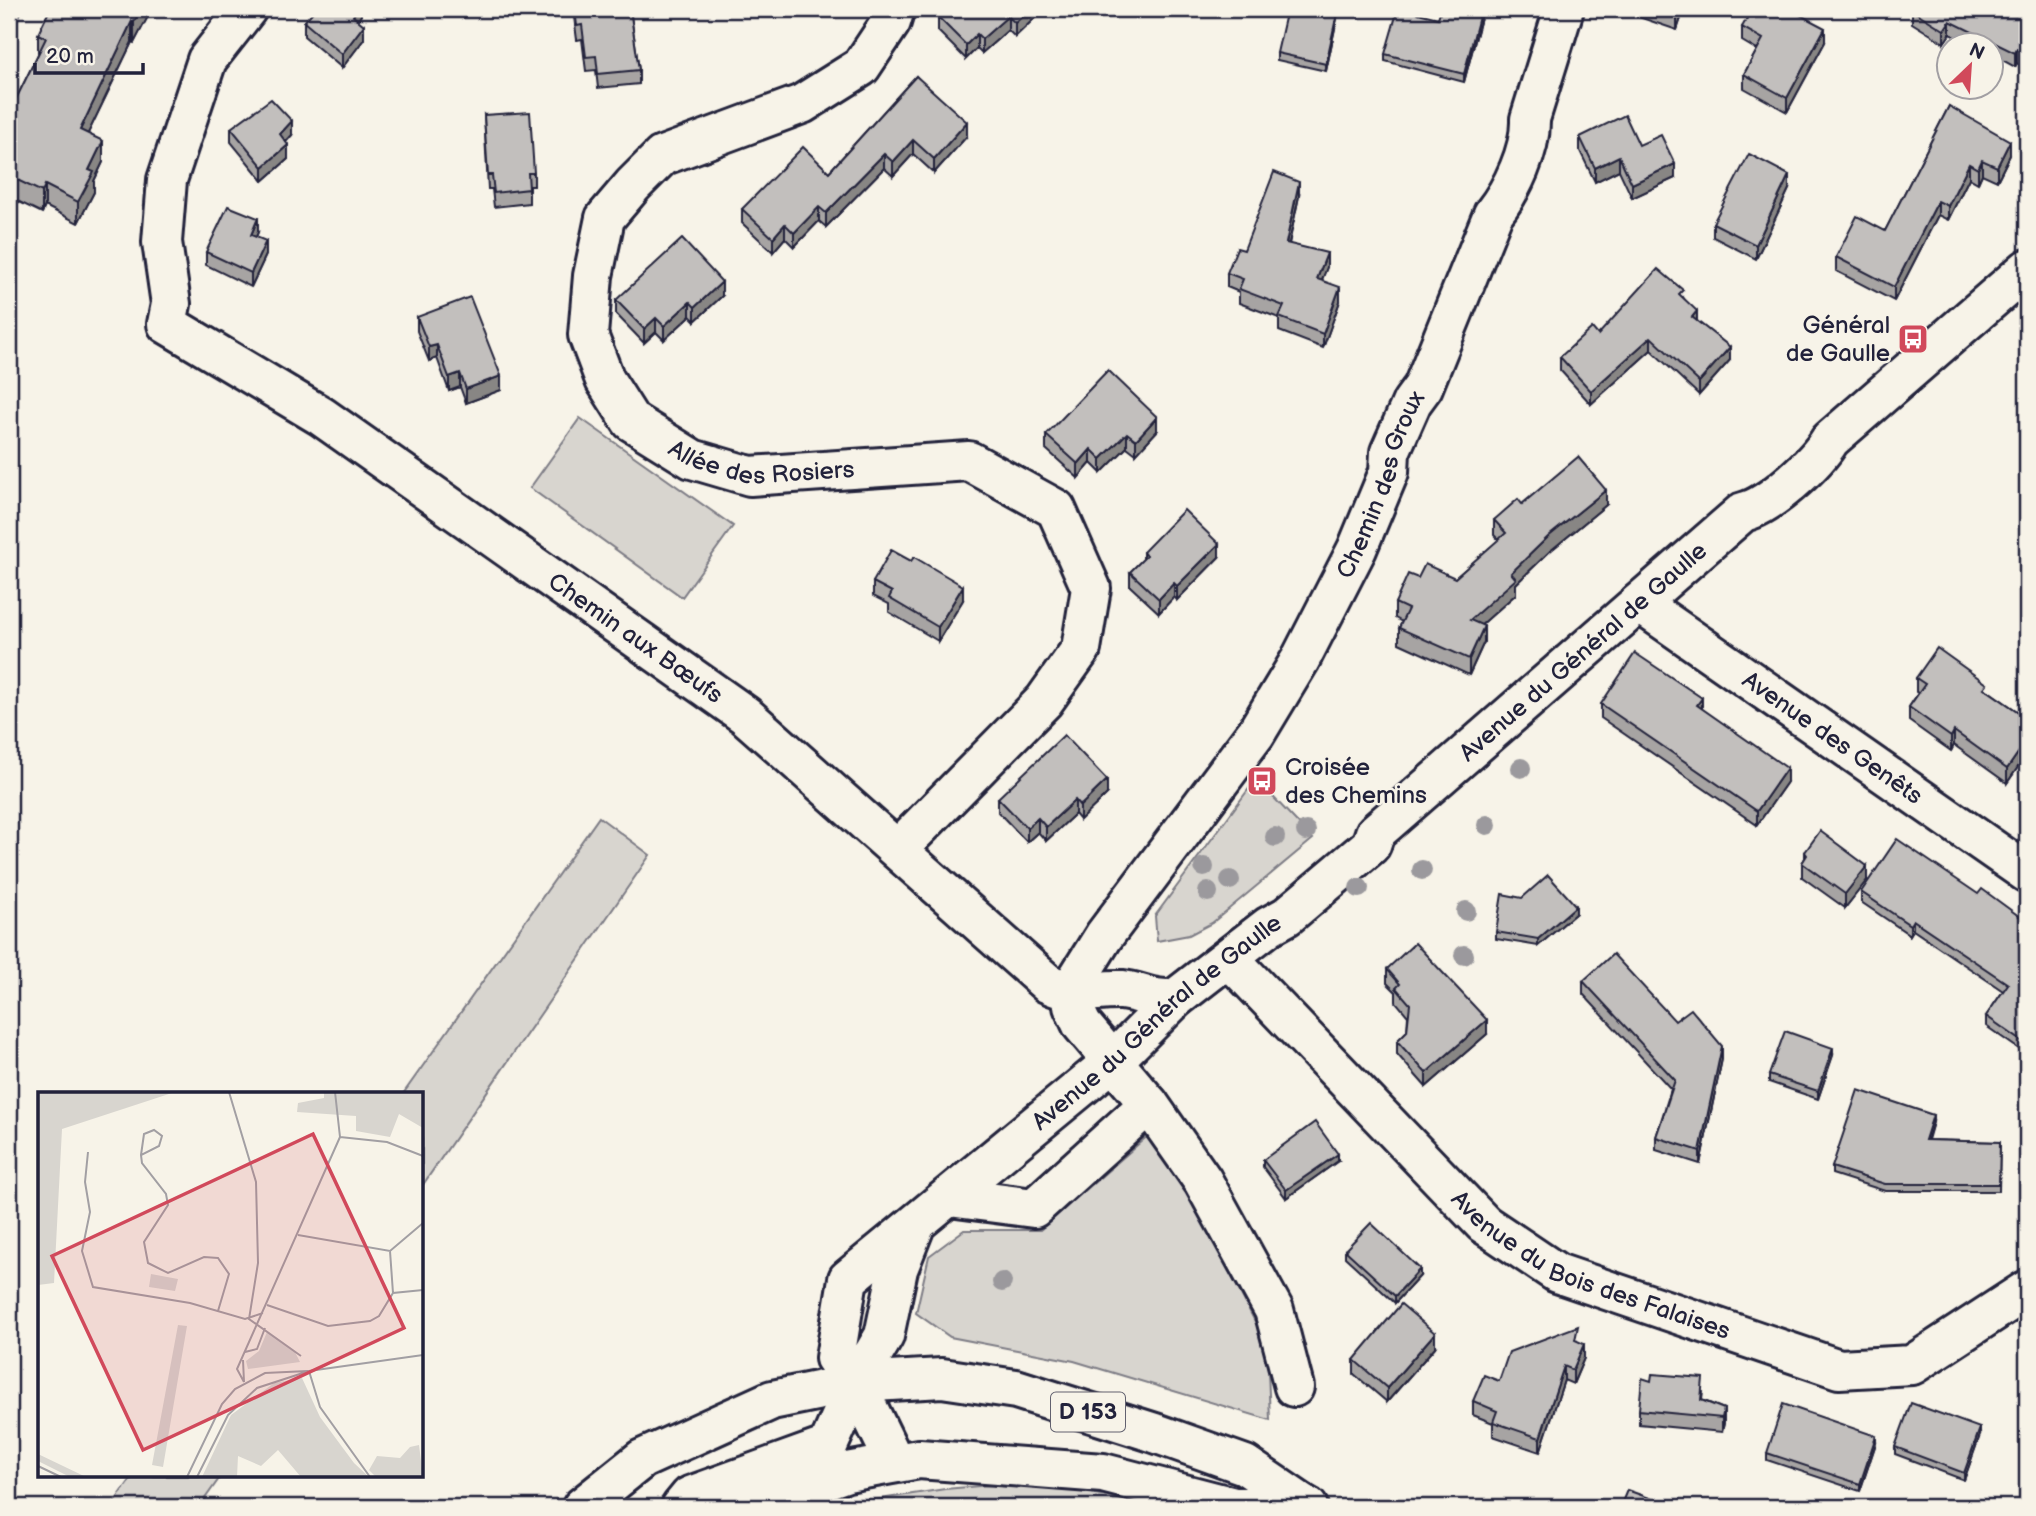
<svg xmlns="http://www.w3.org/2000/svg" width="2036" height="1516" font-family="'Balsamiq Sans',sans-serif">
<style>
.green{fill:#d8d5cf;stroke:#7d7c85;stroke-width:2}
.lines{fill:none;stroke-linecap:round;stroke-linejoin:round}
.minor-casing{stroke:#22223b;stroke-width:44}
.major-casing{stroke:#22223b;stroke-width:44}
.minor{stroke:#f7f3e8;stroke-width:38}
.major{stroke:#f7f3e8;stroke-width:38}
.tree{fill:#9b999d}
.wall{fill:#a7a4a3;stroke:#22223b;stroke-width:2}
.shaded-wall{fill:#888684;stroke:#22223b;stroke-width:2}
.building{fill:#c2bfbd;stroke:#22223b;stroke-width:2}
.labels{text-anchor:middle;dominant-baseline:central;stroke-width:5;stroke-linejoin:round;paint-order:stroke}
.shield{fill:#f7f3e8;stroke:#62616f;stroke-width:2}
.shield-label{font-size:23px;font-weight:bold;fill:#22223b}
.poi-label{font-size:24px;fill:#22223b;stroke:#f7f3e8;text-anchor:end}
.street-label{font-size:24px;fill:#22223b;stroke:#f7f3e8}
.inset-road{fill:none;stroke:#a29fa3;stroke-width:2}
.view{fill:#d1495b;fill-opacity:0.15;stroke:#d1495b;stroke-width:3.5}
.inset-edge{fill:none;stroke:#22223b;stroke-width:3.5}
</style>
<rect width="100%" height="100%" fill="#f7f3e8"/>
<filter id="ink" filterUnits="userSpaceOnUse"><feTurbulence type="fractalNoise" baseFrequency=".0143" numOctaves="2"/><feDisplacementMap in="SourceGraphic" scale="14" xChannelSelector="R" yChannelSelector="G"/><feConvolveMatrix kernelMatrix="1 2 1 2 8 2 1 2 1" color-interpolation-filters="sRGB"/></filter>
<g filter="url(#ink)">
<g class="green">
<path d="M9,9H23L9,36Z"/>
<path d="M580,418L733,526L682,597L530,488Z"/>
<path d="M1256,779L1313,839L1212,923L1189,935L1157,941L1155,916Z"/>
<path d="M599,817L650,855L422,1186V1094H403Z"/>
<path d="M1151,1133L1189,1193L1267,1345L1270,1420L1074,1361L950,1337L916,1313L929,1256L964,1230H1040Z"/>
<path d="M133,1476H221L199,1507H111Z"/>
<path d="M1039,1481L1153,1507H829L945,1489Z"/>
</g>
<g class="lines">
<g class="minor-casing">
<g id="minor">
<path id="s1" d="M247,9L207,60L167,180L162,242L171,304L167,324L321,416L745,715L1047,983C1081,999 1089,989 1122,990C1141,992 1156,1002 1176,998"/>
<path id="s2" d="M895,9L891,22L861,67L802,104L662,156L633,185L605,218L593,276L588,335L605,380L631,421L692,459L750,476L969,461L1056,509L1091,588L1081,649L1044,701L898,849"/>
<path id="s3" d="M1639,603L2027,873"/>
<path id="s4" d="M1229,958L1484,1224L1557,1273L1839,1369L1912,1365L2027,1290"/>
<path d="M949,1197L1034,1208L1149,1104"/>
<path id="s5" d="M915,1226L898,1269L884,1336L856,1383L835,1358L848,1279L1113,1061L1176,998L1269,926L1287,916L1371,845L1375,833L1743,512C1769,507 1817,462 1830,440L2027,269"/>
<path id="s6" d="M1294,1387L1274,1310L1203,1181L1149,1104L1082,1025L1073,1006L1072,994L1077,979L1104,936L1256,733L1300,660L1357,549L1389,472L1390,452L1412,402L1423,387L1493,214C1512,190 1531,150 1530,119L1564,9"/>
</g>
</g>
<g class="major-casing">
<g id="major">
<path d="M856,1383L894,1461"/>
<path d="M582,1507L642,1459L772,1400L856,1383L942,1378L1016,1389L1155,1433L1245,1465L1304,1505"/>
<path d="M681,1507L690,1496L828,1446L856,1383"/>
<path d="M748,1507L847,1472L919,1459L1103,1473L1234,1507H1308"/>
</g>
</g>
<use href="#minor" class="minor"/>
<use href="#major" class="major"/>
</g>
<g class="tree">
<circle cx="1521" cy="768" r="10"/>
<circle cx="1487" cy="825" r="10"/>
<circle cx="1306" cy="831" r="10"/>
<circle cx="1275" cy="837" r="10"/>
<circle cx="1204" cy="867" r="10"/>
<circle cx="1422" cy="870" r="10"/>
<circle cx="1230" cy="880" r="10"/>
<circle cx="1359" cy="888" r="10"/>
<circle cx="1208" cy="892" r="10"/>
<circle cx="1466" cy="911" r="10"/>
<circle cx="1464" cy="955" r="10"/>
<circle cx="1002" cy="1282" r="10"/>
</g>
<g class="wall">
<path d="M151,9L134,43L132,42L88,133L103,162L94,181V192L78,223L45,206L42,213L9,197V95L16,99L38,54V34Z"/>
<path d="M361,9V15L358,20L364,39L342,68L304,36V22Z"/>
<path d="M573,9H630L639,70V84L598,88L596,70L586,71L582,39L577,40Z"/>
<path d="M1040,9V13L1015,37L1008,30L982,53L977,48L966,59L938,31V17Z"/>
<path d="M1339,9L1326,71L1277,60V53Z"/>
<path d="M1482,9V14L1464,82L1385,61V54L1438,18Z"/>
<path d="M1627,9H1684L1677,30L1627,13Z"/>
<path d="M1912,10L2027,18V68L2017,63L2015,67L1991,54V46H1973L1950,34L1944,43L1912,23Z"/>
<path d="M1742,27L1825,42L1787,112L1744,88V74L1757,50L1742,41Z"/>
<path d="M916,76L967,136L934,173L913,154L893,176L884,168L826,227L819,221L794,247L785,238L773,252L742,223V209L829,172Z"/>
<path d="M1949,106L2010,155L1997,181L1982,174L1978,183L1969,178L1948,220L1938,215L1894,301L1836,271V257L1885,231Z"/>
<path d="M484,115L534,173V186H529V203L494,207L492,189H488Z"/>
<path d="M231,128L292,135L286,142L288,159L263,181L231,142Z"/>
<path d="M1580,137L1639,145L1675,178L1632,198L1619,170L1595,182L1580,151Z"/>
<path d="M1789,189L1756,259L1713,237V223Z"/>
<path d="M1299,196L1289,244L1327,267L1321,281L1340,301L1323,348L1279,331V318L1239,303V292L1227,287V273L1244,250Z"/>
<path d="M258,232L256,237L266,255L251,287L206,265V252Z"/>
<path d="M722,296L695,321L690,316L664,340L656,332L644,343L616,314V300Z"/>
<path d="M1683,297L1697,321L1730,360L1699,395L1651,350L1591,404L1560,370V357L1598,335Z"/>
<path d="M417,317L501,390L466,403L460,387L449,391L437,358L429,361L417,331Z"/>
<path d="M1157,431L1136,454L1127,447L1101,473L1091,463L1078,478L1046,449V435Z"/>
<path d="M1522,504L1606,505L1549,552L1516,584V594L1481,625L1484,642L1469,675L1399,643V628L1402,622L1395,618V603L1418,578H1455L1499,540L1494,535V520Z"/>
<path d="M1143,552L1219,557L1177,600L1174,597L1159,613L1130,586V572L1143,559Z"/>
<path d="M873,582L963,600L938,641L889,612V604L873,596Z"/>
<path d="M1916,678L1987,690L2027,718V754L2007,783L1954,745L1951,751L1909,721V707L1918,693L1916,692Z"/>
<path d="M1601,704L1702,709L1787,782L1757,825L1601,718Z"/>
<path d="M1107,794L1080,820L1075,814L1046,841L1038,832L1027,842L998,812V798Z"/>
<path d="M1805,852L1867,880L1845,908L1802,877V863L1805,858Z"/>
<path d="M1861,892L1978,894L2027,922V1052L2026,1054L1986,1026V1016L2003,991L1913,930L1910,935L1861,902Z"/>
<path d="M1576,913L1538,946L1496,939V932Z"/>
<path d="M1387,969L1487,1034L1426,1087L1397,1054V1041L1407,1031L1408,1016L1396,1002V992L1387,983Z"/>
<path d="M1583,981L1675,1021L1722,1059L1700,1164L1656,1150V1137L1671,1089L1583,994Z"/>
<path d="M1833,1055L1818,1099L1769,1082V1075Z"/>
<path d="M1933,1122L1928,1140L2000,1142L1999,1191H1885L1832,1174V1167Z"/>
<path d="M1263,1160L1338,1161L1286,1198L1263,1167Z"/>
<path d="M1345,1250L1420,1276L1395,1303L1345,1257Z"/>
<path d="M1577,1341L1584,1358L1573,1384L1564,1380L1540,1452L1493,1436V1423L1473,1415V1401L1499,1381Z"/>
<path d="M1435,1347L1387,1402L1354,1374V1360Z"/>
<path d="M1651,1381L1703,1392L1702,1400L1724,1409V1423L1722,1432L1639,1424V1410Z"/>
<path d="M1980,1435L1964,1480L1895,1454V1447Z"/>
<path d="M1876,1443L1860,1491L1767,1460V1453Z"/>
</g>
<g class="shaded-wall">
<path d="M141,9H151V11L134,43V22Z"/>
<path d="M357,9H361V15L353,30V16Z"/>
<path d="M1030,9H1040V13L1015,37V23Z"/>
<path d="M1338,9H1339L1326,71V64Z"/>
<path d="M1481,9L1482,14L1464,82V74Z"/>
<path d="M1679,9H1684L1677,30V16Z"/>
<path d="M1008,16V30L982,53V39Z"/>
<path d="M132,21V42L80,150V130Z"/>
<path d="M1950,21V34L1944,43V30Z"/>
<path d="M364,25V39L342,68V54Z"/>
<path d="M1825,28V42L1787,112V98Z"/>
<path d="M977,34V48L966,59V45Z"/>
<path d="M2017,49V63L2015,67V53Z"/>
<path d="M292,121V135L280,148V134Z"/>
<path d="M967,122V136L934,173V159Z"/>
<path d="M913,140V154L893,176V162Z"/>
<path d="M103,141V162L94,181V192L78,223V202L89,170Z"/>
<path d="M2010,141V155L1997,181V167Z"/>
<path d="M288,145V159L263,181V167Z"/>
<path d="M884,154V168L826,227V213Z"/>
<path d="M1619,156V170L1595,182V168Z"/>
<path d="M1982,160V174L1978,183V169Z"/>
<path d="M1675,164V178L1632,198V184Z"/>
<path d="M1969,164V178L1948,220V206Z"/>
<path d="M1789,175V189L1756,259V245Z"/>
<path d="M1299,182V196L1286,257V243Z"/>
<path d="M45,185V206L42,213V192Z"/>
<path d="M1938,201V215L1894,301V287Z"/>
<path d="M819,207V221L794,247V233Z"/>
<path d="M258,218V232L251,249V235Z"/>
<path d="M785,224V238L773,252V238Z"/>
<path d="M266,241V255L251,287V273Z"/>
<path d="M1327,253V267L1317,293V279Z"/>
<path d="M722,282V296L695,321V307Z"/>
<path d="M1340,287V301L1323,348V334Z"/>
<path d="M690,302V316L664,340V326Z"/>
<path d="M1697,311V324L1692,317Z"/>
<path d="M656,318V332L644,343V329Z"/>
<path d="M1651,337V350L1591,404V391Z"/>
<path d="M437,345V358L429,361V347Z"/>
<path d="M1730,347V360L1699,395V382Z"/>
<path d="M460,373V387L449,391V377Z"/>
<path d="M501,376V390L466,403V389Z"/>
<path d="M1157,417V431L1136,454V440Z"/>
<path d="M1127,433V447L1101,473V459Z"/>
<path d="M1091,449V463L1078,478V464Z"/>
<path d="M1606,490V505L1549,552L1516,584V594L1470,635V620L1511,573L1549,536Z"/>
<path d="M1219,544V557L1177,600V586Z"/>
<path d="M1174,583V597L1159,613V599Z"/>
<path d="M963,586V600L938,641V627Z"/>
<path d="M1484,626V642L1469,675V659Z"/>
<path d="M1702,698V712L1697,705Z"/>
<path d="M1954,731V745L1951,751V737Z"/>
<path d="M2027,740V754L2007,783V769Z"/>
<path d="M1787,768V782L1757,825V811Z"/>
<path d="M1107,780V794L1080,820V806Z"/>
<path d="M1075,800V814L1046,841V827Z"/>
<path d="M1038,818V832L1027,842V828Z"/>
<path d="M1867,866V880L1845,908V894Z"/>
<path d="M1576,906V913L1538,946V939Z"/>
<path d="M1913,920V930L1910,935V925Z"/>
<path d="M1487,1020V1034L1426,1087V1073Z"/>
<path d="M1722,1046V1059L1700,1164V1151Z"/>
<path d="M1833,1048V1055L1818,1099V1091Z"/>
<path d="M1933,1115V1122L1925,1147V1140Z"/>
<path d="M1338,1154V1161L1286,1198V1190Z"/>
<path d="M1420,1269V1276L1395,1303V1296Z"/>
<path d="M1435,1333V1347L1387,1402V1388Z"/>
<path d="M1584,1344V1358L1573,1384V1370Z"/>
<path d="M1564,1366V1380L1540,1452V1438Z"/>
<path d="M1724,1409V1423L1722,1432V1418Z"/>
<path d="M1980,1428V1435L1964,1480V1473Z"/>
<path d="M1876,1436V1443L1860,1491V1484Z"/>
</g>
<g class="building">
<path d="M50,9H141L134,22L132,21L80,130L103,141L89,170L94,172L78,202L45,185L42,192L9,176V95L16,99L46,38L38,34Z"/>
<path d="M315,9H357L353,16L364,25L342,54L304,22Z"/>
<path d="M575,9H630L639,70L598,74L596,56L586,57L582,25L577,26Z"/>
<path d="M947,9H1030L1015,23L1008,16L982,39L977,34L966,45L938,17Z"/>
<path d="M1287,9H1338L1326,64L1277,53Z"/>
<path d="M1398,9H1402L1438,18L1441,9H1481L1464,74L1385,54Z"/>
<path d="M1655,9H1679L1677,16Z"/>
<path d="M1752,9H1789L1825,28L1787,98L1744,74L1763,39L1742,27Z"/>
<path d="M1913,9H2010L2027,18V55L2017,49L2015,53L1950,21L1944,30L1912,10Z"/>
<path d="M916,76L967,122L934,159L913,140L893,162L884,154L826,213L819,207L794,233L785,224L773,238L742,209L803,147L829,172Z"/>
<path d="M271,99L292,121L280,134L288,145L263,167L231,128Z"/>
<path d="M1949,106L2010,141L1997,167L1982,160L1978,169L1969,164L1948,206L1938,201L1894,287L1836,257L1857,216L1885,231Z"/>
<path d="M530,112L534,173H528L529,189L494,193L492,175H488L484,115Z"/>
<path d="M1625,115L1639,145L1661,135L1675,164L1632,184L1619,156L1595,168L1580,137Z"/>
<path d="M1749,154L1789,175L1756,245L1713,223Z"/>
<path d="M1274,172L1299,182L1286,243L1327,253L1317,279L1340,287L1323,334L1279,317L1284,306L1239,289L1243,279L1227,273L1237,248L1244,250Z"/>
<path d="M228,206L258,218L251,235L266,241L251,273L206,252Z"/>
<path d="M682,239L722,282L695,307L690,302L664,326L656,318L644,329L616,300Z"/>
<path d="M1658,269L1683,290L1679,294L1697,311L1692,317L1730,347L1699,382L1651,337L1591,391L1560,357L1592,328L1598,335Z"/>
<path d="M470,297L501,376L466,389L460,373L449,377L437,345L429,347L417,317Z"/>
<path d="M1108,370L1157,417L1136,440L1127,433L1101,459L1091,449L1078,464L1046,435Z"/>
<path d="M1578,457L1606,490L1549,536L1511,573L1516,579L1470,620L1484,626L1469,659L1399,628L1408,609L1395,603L1408,574L1418,578L1425,564L1455,578L1506,533L1494,520L1518,499L1522,504Z"/>
<path d="M1184,510L1219,544L1177,586L1174,583L1159,599L1130,572L1146,556L1143,552Z"/>
<path d="M891,550L911,561L914,557L963,586L938,627L889,598L892,592L873,582Z"/>
<path d="M1937,648L1987,684L1984,688L2027,718V740L2007,769L1954,731L1951,737L1909,707L1925,684L1916,678Z"/>
<path d="M1635,653L1702,698L1697,705L1787,768L1757,811L1601,704Z"/>
<path d="M1064,735L1107,780L1080,806L1075,800L1046,827L1038,818L1027,828L998,798Z"/>
<path d="M1820,831L1867,866L1845,894L1802,863L1807,855L1805,852Z"/>
<path d="M1897,839L1978,894L1982,889L2027,922V1042L2026,1044L1986,1016L2008,984L1913,920L1910,925L1861,892Z"/>
<path d="M1548,875L1576,906L1538,939L1496,932L1502,894L1522,898Z"/>
<path d="M1415,943L1487,1020L1426,1073L1397,1041L1407,1031L1410,1004L1396,988L1400,984L1387,969Z"/>
<path d="M1613,954L1675,1021L1691,1009L1722,1046L1700,1151L1656,1137L1675,1080L1583,981Z"/>
<path d="M1785,1031L1833,1048L1818,1091L1769,1075Z"/>
<path d="M1858,1090L1933,1115L1925,1140L2000,1142L1999,1184H1885L1832,1167Z"/>
<path d="M1315,1122L1338,1154L1286,1190L1263,1160Z"/>
<path d="M1371,1223L1420,1269L1395,1296L1345,1250Z"/>
<path d="M1401,1304L1435,1333L1387,1388L1354,1360Z"/>
<path d="M1578,1326L1575,1340L1584,1344L1573,1370L1564,1366L1540,1438L1493,1422L1497,1411L1473,1401L1484,1375L1499,1381L1509,1352Z"/>
<path d="M1652,1374L1703,1378L1701,1400L1724,1409L1722,1418L1639,1410L1642,1378L1651,1381Z"/>
<path d="M1911,1403L1980,1428L1964,1473L1895,1447Z"/>
<path d="M1783,1404L1876,1436L1860,1484L1767,1453Z"/>
<path d="M1627,1490L1655,1500L1653,1507H1620Z"/>
</g>
</g>
<defs>
<g id="bus-square" transform="scale(1.575)"><rect x="-9" y="-9" width="18" height="18" rx="4" fill="#d1495b" stroke="#f7f3e8"/><path d="M-5-6H5V4H4V6H2V4H-2V6H-4V4H-5ZM-3.5-4V0h7V-4ZM-3.5 1.2v1.5H-2V1.2ZM2 1.2v1.5H3.5V1.2Z" fill="#fff"/></g>
</defs>
<g fill-rule="evenodd">
<use href="#bus-square" x="1913" y="339"/>
<use href="#bus-square" x="1262" y="781"/>
</g>
<g class="labels">
<rect class="shield" x="1051" y="1392.5" width="74" height="39" rx="5"/>
<g class="shield-label">
<text x="1088" y="1412">D 153</text>
</g>
<g class="poi-label">
<text x="1890" y="325">Général<tspan x="1890" dy="28">de Gaulle</tspan></text>
<text x="1285" y="767" text-anchor="start">Croisée<tspan x="1285" dy="28">des Chemins</tspan></text>
</g>
<g class="street-label">
<text stroke="none"><textPath href="#s2" startOffset="728">Allée des Rosiers</textPath></text>
<text stroke="none"><textPath href="#s6" startOffset="1057">Chemin des Groux</textPath></text>
<text stroke="none"><textPath href="#s1" startOffset="901">Chemin aux Bœufs</textPath></text>
<text stroke="none"><textPath href="#s5" startOffset="1251">Avenue du Général de Gaulle</textPath></text>
<text stroke="none"><textPath href="#s3" startOffset="236">Avenue des Genêts</textPath></text>
<text stroke="none"><textPath href="#s5" startOffset="684">Avenue du Général de Gaulle</textPath></text>
<text stroke="none"><textPath href="#s4" startOffset="483">Avenue du Bois des Falaises</textPath></text>
</g>
</g>
<g transform="translate(38 1092)">
<rect width="385" height="385" fill="#f7f3e8"/>
<path d="M0,0H137L24,37L16,191L0,193ZM286,0H385V36L361,22L352,45L318,39V24L259,20L260,11L286,6ZM113,182L140,187L137,199L111,195ZM140,233L149,234L125,375L114,373ZM229,240L257,260L262,270L210,277L208,269L221,259ZM264,286L282,325L316,371L331,385H263L240,358L223,374L200,364L199,385H164L193,323L236,291ZM381,353L385,385H338L331,378L339,364L362,366L372,355ZM0,362L48,385H32L0,369Z" fill="#d8d5cf"/>
<path class="inset-road" d="M191,0L218,90L220,171L211,227L263,264M302,45L349,50L385,64M50,60L47,90L52,120L44,159L55,195L152,211L207,227L225,221M103,63L106,42L116,38L124,44L121,54L103,63L104,71L128,102L130,113L106,150L110,171L130,181L166,165L180,166L191,182L180,219M260,143L352,159L385,131M352,159L355,201M229,213L290,234L332,229L341,224L355,201L385,198M207,260L219,257L227,236M205,268L206,290M271,279L282,315L332,385M206,290L199,277L302,45L297,0M0,374L23,385M149,385L184,312L197,297L227,281L270,279M159,385L190,323L219,296L271,279L385,263"/>
<path class="view" d="M275,42L366,236L105,358L14,164Z"/>
<rect width="385" height="385" class="inset-edge"/>
</g>
<rect width="2036" height="1516" fill="none" stroke="#f7f3e8" stroke-width="35"/>
<rect x="18" y="18" width="2001" height="1481" fill="none" stroke="#22223b" stroke-width="2.5" filter="url(#ink)"/>
<g transform="translate(1970 66) rotate(25)"><circle r="33" fill="#f7f3e8" stroke="#a29fa3" stroke-width="2"/>
<path d="M0-5L12 26L0 18L-12 26Z" fill="#d1495b"/>
<text y="-10" font-size="19" font-weight="bold" text-anchor="middle" fill="#22223b">N</text>
</g>
<path d="M35 63v10h108v-10" fill="none" stroke="#22223b" stroke-width="3.5"/>
<text x="46" y="63" font-size="21" fill="#22223b" stroke="#f7f3e8" stroke-width="5" paint-order="stroke">20 m</text>
</svg>
